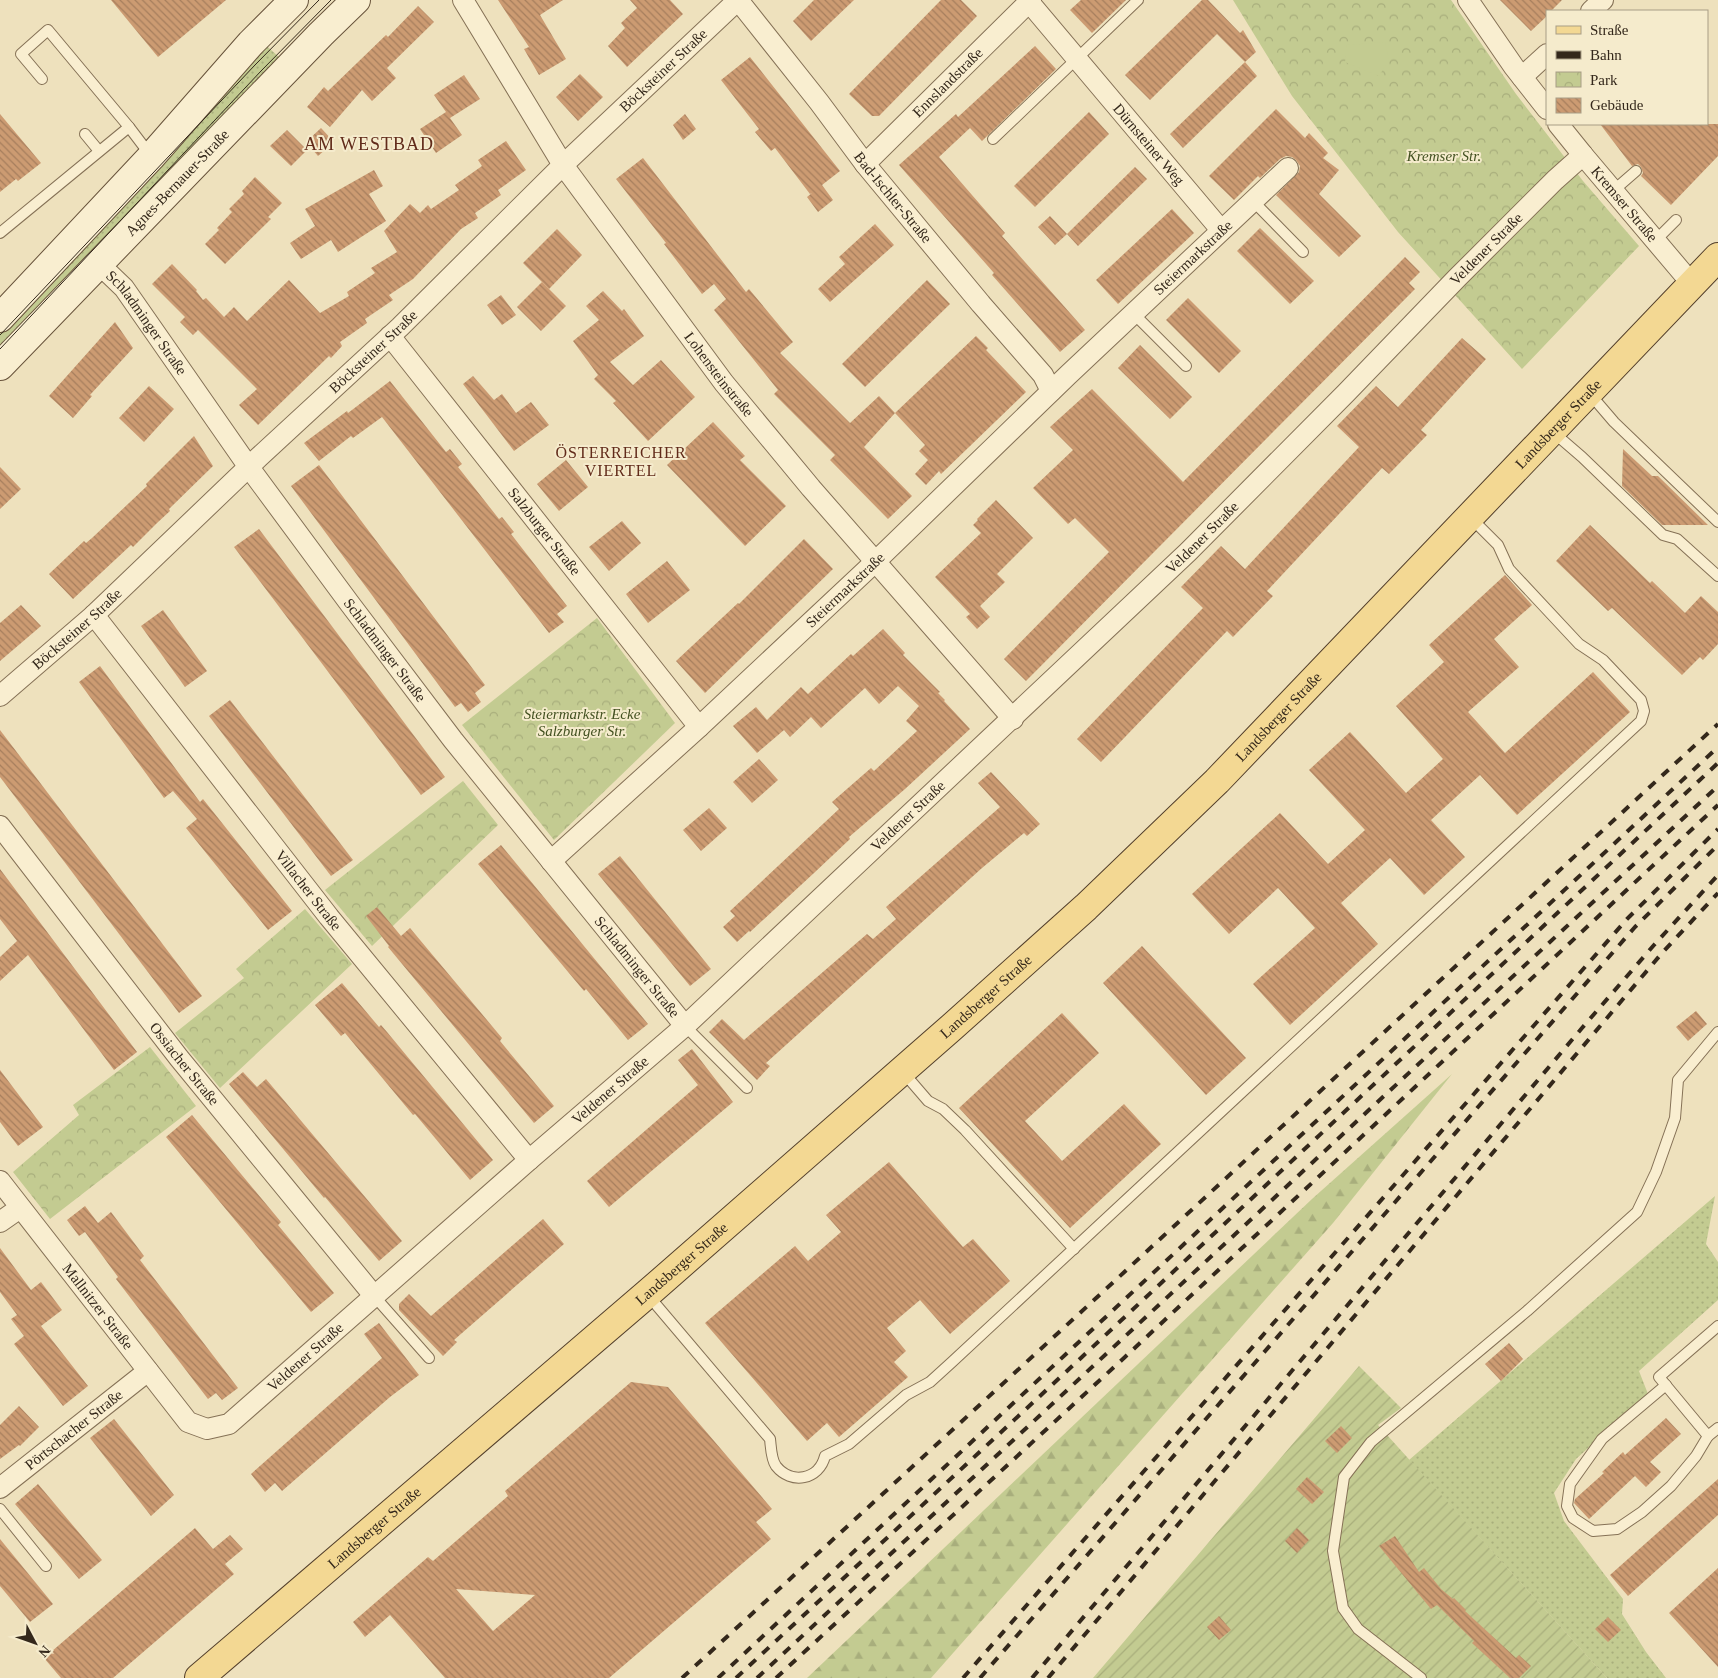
<svg xmlns="http://www.w3.org/2000/svg" width="1718" height="1678" font-family="'Times New Roman',serif">
<style>
.grass{fill:url(#grass-dots)}
.forest{fill:url(#forest-firs)}
.park{fill:url(#park-crowns)}
.garden{fill:url(#garden-furrows)}
.pitch{fill:#c3cb91}
.building{fill:url(#building-back-hatch);fill-rule:evenodd}
.lines{fill:none;stroke-linecap:round;stroke-linejoin:round}
.service-casing{stroke:#857156;stroke-width:12}
.minor-casing{stroke:#857156;stroke-width:22}
.secondary-casing{stroke:#67523a;stroke-width:30}
.primary-casing{stroke:#533f2b;stroke-width:30}
.service{stroke:#f9eed0;stroke-width:10}
.minor{stroke:#f9eed0;stroke-width:20}
.secondary{stroke:#f9eed0;stroke-width:28}
.primary{stroke:#f3d893;stroke-width:28}
.tram{stroke:#34281b;stroke-width:1}
.rail{stroke:#34281b;stroke-width:4;stroke-dasharray:9 9;stroke-linecap:butt}
.labels{text-anchor:middle;dominant-baseline:central;stroke-width:4;stroke-linejoin:round;paint-order:stroke}
.street-label{font-size:15px;fill:#34281b;stroke:#f5ebcc}
.park-label{font-size:15px;font-style:italic;fill:#435121;stroke:#f5ebcc}
.neighbourhood-label{font-size:16px;letter-spacing:1px;fill:#612b1a;stroke:#f5ebcc}
.quarter-label{font-size:18px;letter-spacing:1px;fill:#612b1a;stroke:#f5ebcc}
</style>
<defs>
<pattern id="grass-dots" width="8" height="8" patternUnits="userSpaceOnUse" patternTransform="scale(1.25)"><rect width="8" height="8" fill="#c3cb91"/><path d="M2 2h.1M6 6h.1" fill="none" stroke="#a8ae7c" stroke-width="1.8" stroke-linecap="round"/></pattern>
<pattern id="forest-firs" width="22" height="20" patternUnits="userSpaceOnUse" patternTransform="scale(1.25)"><rect width="22" height="20" fill="#c3cb91"/><path d="M5 1l3.5 6h-7zM16 11l3.5 6h-7z" fill="#a8ae7c"/></pattern>
<pattern id="park-crowns" width="20" height="18" patternUnits="userSpaceOnUse" patternTransform="scale(1.25)"><rect width="20" height="18" fill="#c3cb91"/><path d="M2 6a3 3 0 1 1 6 0M12 15a3 3 0 1 1 6 0" fill="none" stroke="#a8ae7c"/></pattern>
<pattern id="garden-furrows" width="10" height="10" patternUnits="userSpaceOnUse" patternTransform="scale(1.25)"><rect width="10" height="10" fill="#c3cb91"/><path d="M-1 1l2-2M0 10L10 0M9 11l2-2" fill="none" stroke="#a8ae7c"/></pattern>
<pattern id="building-back-hatch" width="6" height="6" patternUnits="userSpaceOnUse" patternTransform="scale(1.25)"><rect width="6" height="6" fill="#cc9b72"/><path d="M-1 5l2 2M0 0l6 6M5-1l2 2" fill="none" stroke="#a67e5d"/></pattern>
</defs>
<rect width="100%" height="100%" fill="#eee1bd"/>
<g class="grass">
<path d="M337,0L0,357V327L261,41L279,57Z"/>
<path d="M1715,1196L1706,1244L1718,1262V1300L1639,1371L1648,1394L1576,1459L1554,1493L1564,1521L1623,1599L1622,1614L1646,1652L1666,1678H1607L1409,1460Z"/>
</g>
<path class="forest" d="M1452,1074L1333,1223L931,1678H807L1312,1199Z"/>
<g class="park">
<path d="M1233,0H1451L1516,94L1583,181L1639,246L1522,369L1398,232L1292,96Z"/>
<path d="M597,618L675,723L554,840L462,725Z"/>
<path d="M463,781L498,825L372,946L325,890Z"/>
<path d="M305,909L352,964L220,1088L175,1033L244,978L236,969Z"/>
<path d="M150,1047L196,1106L50,1219L13,1172L79,1115L73,1105Z"/>
</g>
<path class="garden" d="M1359,1366L1401,1408L1378,1425L1607,1678H1093Z"/>
<path class="pitch" d="M1385,42L1389,60L1379,76L1345,62L1347,45Z"/>
<g class="building">
<path d="M111,0H226L158,57Z"/>
<path d="M498,0H563L540,15L566,59L539,75L524,49L529,47Z"/>
<path d="M630,0H670L683,14L627,67L608,46L625,28L621,23L637,8Z"/>
<path d="M814,0H854L811,41L793,21Z"/>
<path d="M941,0H961L977,16L879,116H872L849,94Z"/>
<path d="M1081,0H1126L1092,33L1070,10Z"/>
<path d="M1202,0H1208L1240,33L1243,30L1256,52L1245,62L1217,34L1150,100L1125,75Z"/>
<path d="M1500,0H1562L1551,11H1547V16L1531,31Z"/>
<path d="M418,6L434,22L387,68L396,78L372,101L362,90L330,127L307,107L324,87L328,91L386,35L388,37Z"/>
<path d="M1035,46L1056,69L982,141L970,128L939,157L1005,233L1002,236L1085,330L1060,352L992,275L994,273L899,165L956,114L958,117Z"/>
<path d="M750,57L840,171L822,185L833,200L818,212L807,197L812,193L810,194L775,148L771,151L755,132L759,129L721,80Z"/>
<path d="M1245,62L1257,76L1183,148L1170,134Z"/>
<path d="M580,74L603,97L578,121L556,97Z"/>
<path d="M464,75L480,99L450,118L462,135L436,153L420,129L446,112L434,95Z"/>
<path d="M1276,109L1305,138L1309,133L1328,153L1323,158L1339,170L1319,194L1361,236L1339,257L1276,195L1299,172L1300,166L1296,160L1292,157L1286,156L1280,159L1260,178L1258,176L1234,200L1209,176Z"/>
<path d="M1089,112L1109,134L1035,207L1014,186Z"/>
<path d="M0,114L41,163L18,181L16,179L0,192Z"/>
<path d="M685,114L696,129L683,140L673,125Z"/>
<path d="M1600,124H1718V156L1671,205L1641,176L1643,173L1641,167L1638,164L1632,166Z"/>
<path d="M321,128L334,142L318,156L306,142Z"/>
<path d="M287,130L307,150L291,166L270,146Z"/>
<path d="M506,141L526,170L498,190L501,195L475,213L478,218L461,229L413,279L389,295L393,300L365,319L367,323L340,342L342,346L331,358L329,356L258,425L239,405L257,389L198,330L193,335L180,322L185,317L152,284L172,264L197,290L196,291L203,300L206,298L224,317L234,307L247,321L289,280L320,313L349,296L347,292L375,273L371,268L397,252L384,231L410,204L420,213L428,205L431,209L459,190L455,185L482,166L478,160Z"/>
<path d="M643,158L746,292L749,289L793,342L780,353L850,423L879,396L895,413L864,447L912,496L888,519L830,460L835,455L774,394L778,390L714,310L726,299L714,284L702,294L664,244L666,243L616,179Z"/>
<path d="M1135,167L1147,179L1078,246L1067,234Z"/>
<path d="M374,170L383,186L369,194L386,221L338,252L331,240L301,259L290,243L315,226L305,209Z"/>
<path d="M255,177L282,203L268,217L271,219L225,264L205,244L219,230L217,228L232,212L229,209L244,194L242,191Z"/>
<path d="M1172,209L1194,233L1118,304L1096,280Z"/>
<path d="M1050,216L1067,234L1055,245L1038,227Z"/>
<path d="M875,224L894,245L830,302L818,289L845,264L839,257Z"/>
<path d="M1260,228L1314,281L1290,304L1237,251Z"/>
<path d="M557,229L582,255L549,289L523,263Z"/>
<path d="M1405,257L1420,272L1409,283L1415,289L1026,681L1004,659L1109,552L1075,518L1068,524L1033,488L1073,450L1050,427L1092,389L1183,482Z"/>
<path d="M927,280L950,304L865,387L842,364Z"/>
<path d="M542,282L566,306L541,331L517,307Z"/>
<path d="M603,291L622,311L624,309L644,336L610,362L633,385L661,360L695,397L648,441L613,403L616,401L594,379L598,375L573,341L599,320L586,306Z"/>
<path d="M501,295L516,315L502,325L487,305Z"/>
<path d="M1188,298L1241,351L1219,373L1166,320Z"/>
<path d="M115,322L133,348L90,395L92,396L73,418L49,396Z"/>
<path d="M976,336L988,348L986,350L1026,392L941,474L939,471L926,485L915,474L928,460L919,451L925,445L895,413Z"/>
<path d="M1462,338L1486,359L1421,430L1427,435L1389,474L1382,468L1267,591L1273,596L1233,637L1227,631L1101,762L1077,739L1203,608L1181,587L1221,546L1245,569L1359,447L1337,426L1376,386L1398,407Z"/>
<path d="M1140,345L1192,397L1170,419L1118,368Z"/>
<path d="M473,376L494,400L502,394L516,413L531,402L549,425L514,451L463,384Z"/>
<path d="M390,381L446,452L450,449L462,464L458,467L499,519L502,517L514,532L511,534L567,606L557,614L564,622L549,633L382,417L353,438L351,436L319,461L304,443L347,411L348,413Z"/>
<path d="M149,386L174,409L144,442L119,418Z"/>
<path d="M713,422L745,456L740,460L786,506L745,546L667,465Z"/>
<path d="M194,436L213,466L169,509L170,511L157,523L133,547L131,545L73,599L49,574L84,541L86,543L92,538L147,486L146,484Z"/>
<path d="M1623,449L1652,476H1658L1708,525H1662L1622,486Z"/>
<path d="M566,460L588,487L559,511L537,484Z"/>
<path d="M319,465L485,685L475,693L481,702L468,712L461,703L455,707L291,486Z"/>
<path d="M0,467L21,489L0,509Z"/>
<path d="M996,500L1033,538L997,574L1005,582L980,606L990,617L977,629L966,617L970,614L935,577L981,533L973,525L978,520L977,519Z"/>
<path d="M622,521L641,543L609,571L589,547Z"/>
<path d="M1590,525L1650,583L1652,581L1685,613L1701,596L1718,612V644L1703,660L1700,657L1682,675L1612,608L1608,611L1556,561Z"/>
<path d="M259,529L445,777L421,795L234,547Z"/>
<path d="M804,539L833,569L705,693L676,661L738,603L739,604Z"/>
<path d="M667,561L690,590L648,623L626,594Z"/>
<path d="M1505,575L1532,605L1494,639L1519,667L1468,712L1505,753L1593,672L1630,712L1517,815L1480,775L1431,820L1465,857L1424,895L1390,858L1341,903L1378,944L1290,1025L1253,984L1315,928L1278,888L1229,934L1192,894L1280,813L1328,864L1365,830L1309,770L1350,732L1406,793L1443,759L1396,706L1444,662L1429,645Z"/>
<path d="M21,605L41,626L0,661V623Z"/>
<path d="M163,610L207,671L185,687L141,626Z"/>
<path d="M883,629L905,653L903,655L940,692L938,693L945,700L944,701L970,729L905,789L849,837L850,839L814,873L750,932L749,931L737,942L723,927L735,916L730,911L839,809L832,802L871,768L874,771L917,731L906,721L919,706L898,686L879,704L865,688L821,728L811,717L790,737L784,730L757,753L733,726L756,707L767,720L801,687L808,694L851,654L853,656Z"/>
<path d="M100,666L200,802L203,799L292,911L268,930L186,828L197,819L173,791L164,798L79,682Z"/>
<path d="M230,700L353,860L331,876L209,716Z"/>
<path d="M0,730L202,996L179,1013L0,777Z"/>
<path d="M759,759L778,780L752,803L733,782Z"/>
<path d="M991,772L1040,824L1027,836L1024,833L982,868L766,1063L770,1066L757,1080L709,1032L722,1019L744,1040L867,934L873,939L896,919L886,907L1000,807L978,783Z"/>
<path d="M709,808L727,828L701,851L683,830Z"/>
<path d="M501,845L648,1024L628,1040L586,989L584,991L478,864Z"/>
<path d="M620,856L711,969L690,986L598,874Z"/>
<path d="M0,869L137,1052L114,1070L28,955L0,981V957L17,941L0,919Z"/>
<path d="M377,907L401,936L410,928L502,1038L500,1041L554,1106L534,1123L388,947L389,946L366,916Z"/>
<path d="M1142,946L1246,1058L1206,1095L1103,983Z"/>
<path d="M342,983L379,1027L381,1025L387,1032L493,1160L470,1180L415,1114L413,1115L345,1033L341,1036L315,1005Z"/>
<path d="M1696,1011L1707,1024L1688,1041L1676,1027Z"/>
<path d="M1062,1013L1099,1053L1025,1121L1062,1161L1124,1104L1161,1144L1070,1228L959,1108Z"/>
<path d="M692,1049L733,1102L609,1207L587,1181L698,1085L678,1060Z"/>
<path d="M0,1070L43,1127L18,1146L0,1122Z"/>
<path d="M243,1072L257,1087L266,1079L402,1241L379,1261L325,1197L324,1198L229,1084Z"/>
<path d="M192,1115L281,1222L278,1225L334,1293L311,1312L166,1137Z"/>
<path d="M889,1162L963,1247L973,1239L1010,1281L950,1334L920,1300L887,1328L906,1351L894,1362L908,1377L839,1437L827,1423L807,1441L705,1323L795,1246L808,1261L841,1232L826,1215Z"/>
<path d="M85,1206L98,1223L111,1212L144,1256L140,1260L238,1388L222,1400L216,1393L208,1399L116,1279L118,1277L85,1232L79,1236L67,1220Z"/>
<path d="M543,1219L564,1244L454,1340L457,1342L443,1356L399,1310V1304L409,1294L431,1316Z"/>
<path d="M0,1248L31,1290L41,1282L62,1310L41,1326L88,1386L63,1406L14,1344L24,1336L11,1319L17,1315L0,1292Z"/>
<path d="M379,1323L419,1375L390,1397L282,1491L275,1483L265,1492L251,1474L382,1358L364,1334Z"/>
<path d="M1509,1343L1523,1359L1501,1381L1485,1364Z"/>
<path d="M631,1382L668,1387L772,1509L756,1522L771,1539L609,1678H445L390,1615L365,1637L353,1622L428,1557L433,1561L508,1496L505,1491ZM456,1589L535,1595L493,1631Z"/>
<path d="M19,1406L39,1427L20,1446L19,1445L0,1459V1425Z"/>
<path d="M1666,1418L1681,1434L1650,1462L1661,1472L1646,1487L1635,1476L1589,1519L1574,1503L1575,1499L1604,1473L1602,1472L1623,1452L1625,1455Z"/>
<path d="M114,1419L174,1495L151,1516L90,1438Z"/>
<path d="M1341,1426L1352,1438L1337,1453L1325,1441Z"/>
<path d="M1307,1477L1324,1492L1312,1504L1296,1489Z"/>
<path d="M1718,1479V1515L1628,1596L1610,1575Z"/>
<path d="M38,1484L102,1560L79,1579L15,1504Z"/>
<path d="M195,1528L213,1549L230,1535L243,1549L225,1564L234,1574L113,1678H61L44,1658Z"/>
<path d="M1297,1528L1309,1540L1297,1553L1285,1541Z"/>
<path d="M1395,1536L1419,1572L1424,1568L1441,1589L1453,1599L1454,1598L1466,1610L1465,1611L1516,1658L1519,1655L1531,1666L1519,1678H1510L1472,1643L1474,1641L1437,1605L1431,1609L1379,1546Z"/>
<path d="M0,1539L53,1604L30,1622L0,1586Z"/>
<path d="M1718,1568V1667L1669,1613Z"/>
<path d="M1219,1616L1231,1630L1219,1640L1207,1627Z"/>
<path d="M1608,1617L1621,1630L1608,1642L1595,1629Z"/>
</g>
<g class="lines">
<g class="service-casing">
<g id="service">
<path d="M42,79L21,54L48,30L129,127L151,156"/>
<path d="M85,134L99,151"/>
<path d="M993,139L1138,0"/>
<path d="M1613,191L1636,171"/>
<path d="M1253,201L1303,252"/>
<path d="M0,233L129,127"/>
<path d="M1655,241L1676,220"/>
<path d="M1134,314L1186,366"/>
<path d="M1590,394L1614,422L1718,522"/>
<path d="M1553,432L1582,457L1663,535L1677,539L1718,576"/>
<path d="M685,1026L747,1088"/>
<path d="M903,1072L928,1101L943,1109L965,1130L1074,1249"/>
<path d="M647,1294L770,1439C771,1447 771,1459 776,1466C791,1485 819,1480 825,1456L849,1444L906,1395L930,1382L952,1362L1641,721L1644,711L1641,700L1603,660L1579,644L1509,569L1498,545L1471,518"/>
<path d="M375,1297L429,1358"/>
<path d="M1718,1326L1659,1377L1708,1436L1718,1428"/>
<path d="M1666,1385L1602,1439L1570,1484L1567,1506L1573,1518L1593,1531L1617,1529L1642,1512L1671,1486L1696,1456L1708,1436"/>
<path d="M0,1509L46,1566"/>
<path d="M1421,1678L1358,1629L1343,1608L1333,1551L1344,1477L1371,1442L1527,1311L1637,1212L1656,1172L1675,1118L1678,1080L1718,1032"/>
</g>
</g>
<g class="minor-casing">
<g id="minor">
<path id="s1" d="M463,0L563,165L724,383L811,488L1013,719"/>
<path id="s2" d="M738,0L819,102L865,164L981,304L1043,375L1051,391"/>
<path d="M1468,0L1514,67L1547,109"/>
<path id="s3" d="M1029,2L1221,230"/>
<path d="M1591,11L1603,0"/>
<path d="M1522,77L1547,54"/>
<path id="s4" d="M1558,124L1583,155L1692,284"/>
<path id="s5" d="M865,164L1031,0"/>
<path id="s6" d="M99,264L124,288L248,466L350,604L453,740L685,1026"/>
<path id="s7" d="M390,336L699,727"/>
<path id="s8" d="M94,615L329,917L529,1160"/>
<path id="s9" d="M0,696L94,615L259,457L400,327L563,165L738,0"/>
<path id="s10" d="M0,826L179,1058L375,1297"/>
<path id="s11" d="M551,861L699,727L875,562L1068,375L1288,168"/>
<path id="s12" d="M0,1181L188,1422L207,1429L229,1424L529,1160L685,1026L1188,552L1346,393L1457,278L1555,180L1583,155"/>
<path d="M0,1222L20,1208"/>
<path id="s13" d="M0,1488L148,1371"/>
</g>
</g>
<g class="secondary-casing">
<g id="secondary">
<path d="M0,318L151,157L251,43L294,0"/>
<path id="s14" d="M0,366L321,34L356,0"/>
</g>
</g>
<g class="primary-casing">
<g id="primary">
<path id="s15" d="M199,1678L647,1294L952,1027L1086,907L1217,781L1718,257"/>
</g>
</g>
<use href="#service" class="service"/>
<use href="#minor" class="minor"/>
<use href="#secondary" class="secondary"/>
<use href="#primary" class="primary"/>
<g class="tram">
<path d="M0,335L255,65L319,0"/>
<path d="M0,349L261,71L331,0"/>
</g>
<g class="rail">
<path d="M682,1678L1081,1312L1718,724"/>
<path d="M718,1678L1718,747"/>
<path d="M736,1678L1068,1370L1718,763"/>
<path d="M757,1678L1718,786"/>
<path d="M776,1678L1125,1357L1718,805"/>
<path d="M963,1678L1627,919L1718,829"/>
<path d="M980,1678L1635,927L1718,845"/>
<path d="M1032,1678L1582,1028L1654,945L1718,875"/>
<path d="M1048,1678L1662,953L1718,893"/>
</g>
</g>
<g class="labels">
<g class="street-label">
<text stroke="none"><textPath href="#s9" startOffset="912">Böcksteiner Straße</textPath></text>
<text stroke="none"><textPath href="#s5" startOffset="116">Ennslandstraße</textPath></text>
<text stroke="none"><textPath href="#s3" startOffset="186">Dürnsteiner Weg</textPath></text>
<text stroke="none"><textPath href="#s14" startOffset="255">Agnes-Bernauer-Straße</textPath></text>
<text stroke="none"><textPath href="#s2" startOffset="251">Bad-Ischler-Straße</textPath></text>
<text stroke="none"><textPath href="#s4" startOffset="104">Kremser Straße</textPath></text>
<text stroke="none"><textPath href="#s12" startOffset="2070">Veldener Straße</textPath></text>
<text stroke="none"><textPath href="#s11" startOffset="881">Steiermarkstraße</textPath></text>
<text stroke="none"><textPath href="#s6" startOffset="76">Schladminger Straße</textPath></text>
<text stroke="none"><textPath href="#s9" startOffset="508">Böcksteiner Straße</textPath></text>
<text stroke="none"><textPath href="#s1" startOffset="454">Lohensteinstraße</textPath></text>
<text stroke="none"><textPath href="#s15" startOffset="1851">Landsberger Straße</textPath></text>
<text stroke="none"><textPath href="#s7" startOffset="249">Salzburger Straße</textPath></text>
<text stroke="none"><textPath href="#s12" startOffset="1665">Veldener Straße</textPath></text>
<text stroke="none"><textPath href="#s11" startOffset="400">Steiermarkstraße</textPath></text>
<text stroke="none"><textPath href="#s9" startOffset="102">Böcksteiner Straße</textPath></text>
<text stroke="none"><textPath href="#s6" startOffset="481">Schladminger Straße</textPath></text>
<text stroke="none"><textPath href="#s15" startOffset="1446">Landsberger Straße</textPath></text>
<text stroke="none"><textPath href="#s12" startOffset="1260">Veldener Straße</textPath></text>
<text stroke="none"><textPath href="#s8" startOffset="349">Villacher Straße</textPath></text>
<text stroke="none"><textPath href="#s6" startOffset="886">Schladminger Straße</textPath></text>
<text stroke="none"><textPath href="#s15" startOffset="1041">Landsberger Straße</textPath></text>
<text stroke="none"><textPath href="#s10" startOffset="301">Ossiacher Straße</textPath></text>
<text stroke="none"><textPath href="#s12" startOffset="855">Veldener Straße</textPath></text>
<text stroke="none"><textPath href="#s15" startOffset="636">Landsberger Straße</textPath></text>
<text stroke="none"><textPath href="#s12" startOffset="159">Mallnitzer Straße</textPath></text>
<text stroke="none"><textPath href="#s12" startOffset="450">Veldener Straße</textPath></text>
<text stroke="none"><textPath href="#s13" startOffset="94">Pörtschacher Straße</textPath></text>
<text stroke="none"><textPath href="#s15" startOffset="231">Landsberger Straße</textPath></text>
</g>
<g class="park-label">
<text x="1444" y="156">Kremser Str.</text>
<text x="582" y="714">Steiermarkstr. Ecke<tspan x="582" dy="17">Salzburger Str.</tspan></text>
</g>
<g class="neighbourhood-label">
<text x="621" y="452">ÖSTERREICHER<tspan x="621" dy="18">VIERTEL</tspan></text>
</g>
<g class="quarter-label">
<text x="369" y="144">AM WESTBAD</text>
</g>
</g>
<rect x="1546" y="10" width="162" height="115" fill="#f5ebcc" stroke="#a89d85"/>
<rect x="1556" y="26" width="25" height="8" fill="#f3d893" stroke="#a89d85"/>
<text x="1590" y="35" font-size="15" fill="#34281b">Straße</text>
<rect x="1556" y="51" width="25" height="8" fill="#34281b" stroke="#a89d85"/>
<text x="1590" y="60" font-size="15" fill="#34281b">Bahn</text>
<rect x="1556" y="72" width="25" height="15" fill="url(#park-crowns)" stroke="#a89d85"/>
<text x="1590" y="85" font-size="15" fill="#34281b">Park</text>
<rect x="1556" y="98" width="25" height="15" fill="url(#building-back-hatch)" stroke="#a89d85"/>
<text x="1590" y="110" font-size="15" fill="#34281b">Gebäude</text>
<g transform="translate(35 1643) rotate(131)" stroke="#f5ebcc" stroke-width="4" paint-order="stroke">
<path d="M0-4L9 19L0 12L-9 19Z" fill="#34281b"/>
<text y="-8" font-size="14" font-weight="bold" text-anchor="middle" fill="#34281b">N</text>
</g>
</svg>
